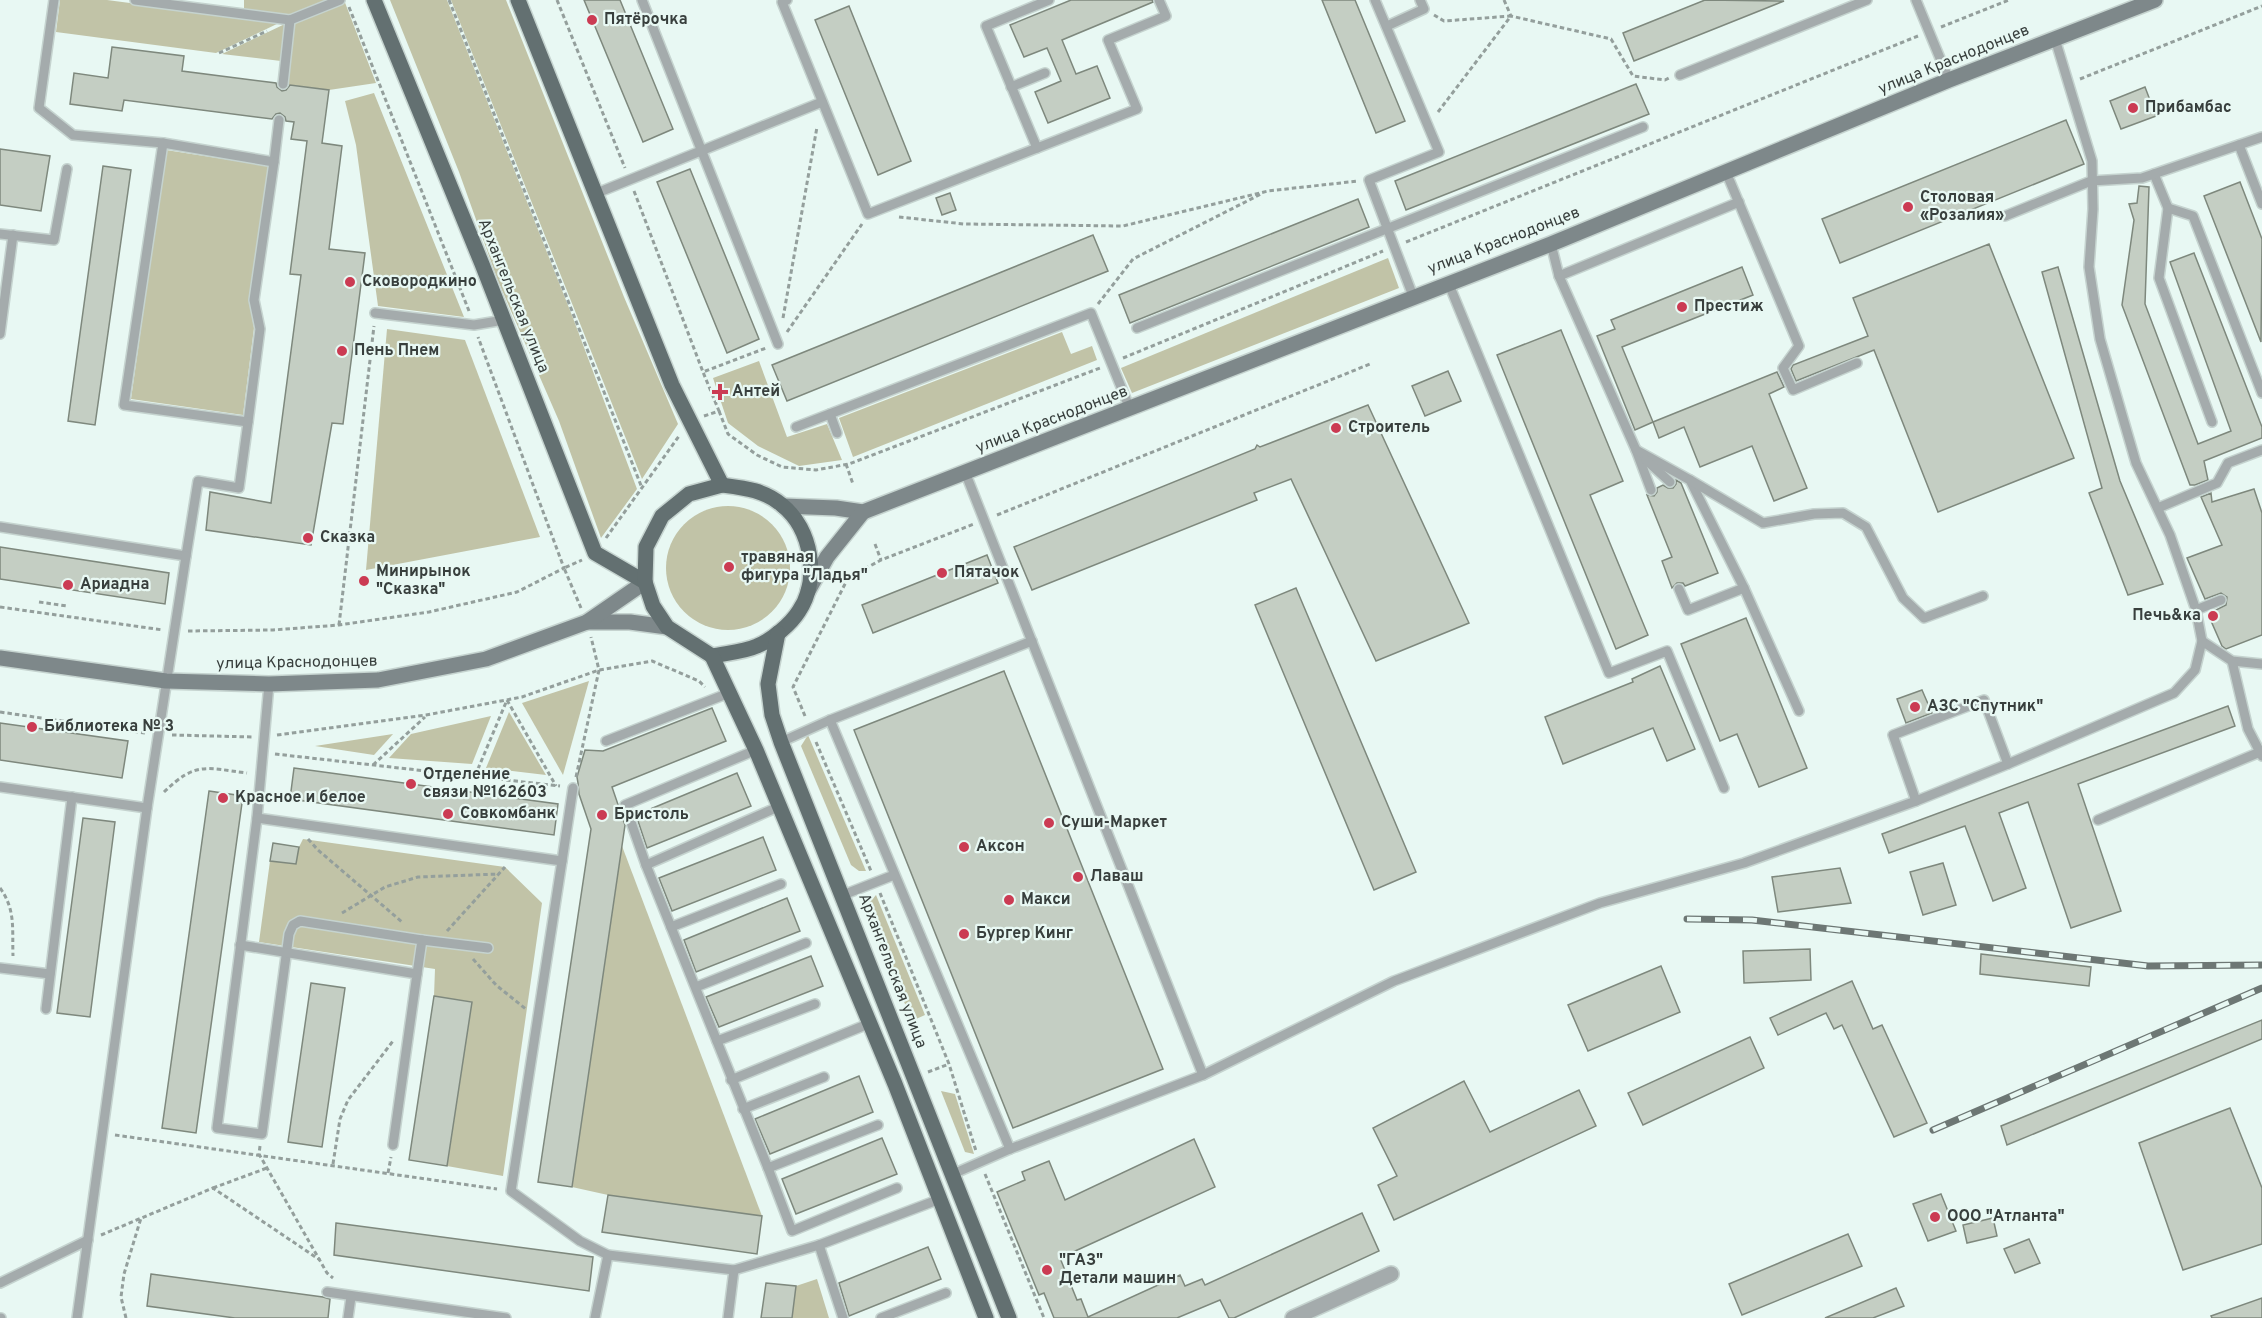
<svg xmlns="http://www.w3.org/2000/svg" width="2262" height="1318" font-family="Overpass,sans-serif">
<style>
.green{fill:#c1c3a7}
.building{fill:#c4cec3;stroke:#7e887d;stroke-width:1.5}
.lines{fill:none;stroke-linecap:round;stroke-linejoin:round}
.lane-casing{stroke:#c5d3cf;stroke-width:12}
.street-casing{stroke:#c5d3cf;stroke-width:18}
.secondary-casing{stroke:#c5d3cf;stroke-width:18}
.primary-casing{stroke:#c5d3cf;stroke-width:18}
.path{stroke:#949f9c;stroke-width:3;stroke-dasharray:4.5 3;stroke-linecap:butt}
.lane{stroke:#a4abac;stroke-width:9}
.street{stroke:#a4abac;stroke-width:15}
.secondary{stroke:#7e888a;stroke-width:15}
.primary{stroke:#637071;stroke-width:15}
.rail-casing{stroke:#6d7774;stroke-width:7}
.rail{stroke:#e8f8f3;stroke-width:4.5;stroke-dasharray:14;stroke-linecap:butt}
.poi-dot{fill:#cb3b53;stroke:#e8f8f3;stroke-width:2}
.labels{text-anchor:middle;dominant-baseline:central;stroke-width:4.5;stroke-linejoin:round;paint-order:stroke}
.poi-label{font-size:16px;font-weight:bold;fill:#383f3d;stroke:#e8f8f3;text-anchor:start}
.street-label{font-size:16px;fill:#383f3d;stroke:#e8f8f3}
</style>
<rect width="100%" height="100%" fill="#e8f8f3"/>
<g class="green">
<path d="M60,0H107L244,18V0H344L376,83L329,90L283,84L281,61L222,54L287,23L281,22L216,53L56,32Z"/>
<path d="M390,0H447L573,318L637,489L601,538L559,421L498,281L459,172Z"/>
<path d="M451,0H506L624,297L678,424L642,479Z"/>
<path d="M374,93L464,317L378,306L356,145L345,101Z"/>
<path d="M166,150L269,166L249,299L254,328L243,415L131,399Z"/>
<path d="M1388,258L1399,288L1132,393L1121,368Z"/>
<path d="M387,329L465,340L540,537L366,570Z"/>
<path d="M1062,332L1071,354L1092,346L1097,360L853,457L839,418Z"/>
<path d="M759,361L787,437L827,424L842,460L799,466L758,446L728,423L713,378Z"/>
<circle cx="728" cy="568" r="62"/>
<path d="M589,681L563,775L522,703Z"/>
<path d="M509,712L546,775L486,768Z"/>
<path d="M491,716L472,764L389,758L411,734Z"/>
<path d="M393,734L374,755L315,746Z"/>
<path d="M808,735L866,871H859L851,865L801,746Z"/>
<path d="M303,839L505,867L542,903L503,1176L447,1166L472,1002L434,996L435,969L259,942L270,861L296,864L299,847Z"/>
<path d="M622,846L762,1216L608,1195L572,1187Z"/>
<path d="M876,895L925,1015L916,1019L909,1014L867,910L870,902Z"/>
<path d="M941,1091L955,1094L974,1154L965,1152Z"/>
<path d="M817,1279L829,1318H792L796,1286Z"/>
</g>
<g class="building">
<path d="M584,0H620L673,129L643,142Z"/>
<path d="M1071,0H1152L1153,2L1062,40L1076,74L1097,66L1110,98L1048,123L1035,92L1061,81L1047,48L1024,57L1010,25Z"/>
<path d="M1322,0H1355L1405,121L1376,133Z"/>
<path d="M1705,0L1784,1L1634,61L1623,33Z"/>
<path d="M849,6L911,161L878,175L815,20Z"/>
<path d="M112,47L184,56L182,71L276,83L277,87L282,91L286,90L290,85L329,90L322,143L342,146L329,249L365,253L343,424L332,423L311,545L206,530L210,492L271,503L301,275L290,274L307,141L291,139L294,122L286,121L285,117L280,113L276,114L272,119L124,100L122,111L70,104L74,73L108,78Z"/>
<path d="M1636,84L1649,114L1406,210L1395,181Z"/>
<path d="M2145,87L2156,116L2121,129L2110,101Z"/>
<path d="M2066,120L2084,164L1840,263L1822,219Z"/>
<path d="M0,149L50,156L41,211L0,205Z"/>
<path d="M103,166L131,170L95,425L68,421Z"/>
<path d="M690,169L759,339L727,353L657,182Z"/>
<path d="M2240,182L2262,239L2261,342L2204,196Z"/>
<path d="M2139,186L2149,187L2145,304L2198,444L2231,431L2170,262L2194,253L2262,427V438L2204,461L2208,480L2195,485H2190L2122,305L2134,220L2129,204L2137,203Z"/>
<path d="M950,193L956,210L942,215L936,198Z"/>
<path d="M1358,199L1369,227L1130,323L1119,295Z"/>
<path d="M1093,235L1108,271L787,401L772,365Z"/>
<path d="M1989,244L2074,458L1938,512L1874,350L1796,381L1791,369L1793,365L1868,336L1853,298Z"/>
<path d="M1742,267L1753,295L1622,347L1653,422L1635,430L1597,336L1615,329L1611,320Z"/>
<path d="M2058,267L2120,481L2163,584L2128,595L2089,493L2102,488L2042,272Z"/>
<path d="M1561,330L1623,481L1590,495L1648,635L1616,649L1497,355Z"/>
<path d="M1448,371L1461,401L1425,416L1412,386Z"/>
<path d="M1777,372L1784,387L1769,394L1807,488L1774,501L1752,446L1700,467L1684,427L1659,438L1653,422Z"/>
<path d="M1368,405L1469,623L1376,661L1291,479L1254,493L1257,500L1032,590L1014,547L1255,449L1257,445L1260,447Z"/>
<path d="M1676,480L1681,483L1718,573L1685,586L1683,583H1677L1672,588L1662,561L1672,557L1647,495L1654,496L1657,492V488L1663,485L1668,488H1673L1676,484Z"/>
<path d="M2254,489L2262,513V635L2226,649L2222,646L2208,614L2226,605L2227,597L2221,593L2205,599L2187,558L2222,545L2201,497L2211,493L2212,502Z"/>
<path d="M0,547L169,573L165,604L0,579Z"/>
<path d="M987,555L998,583L873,633L862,605Z"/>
<path d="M1296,588L1416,872L1374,890L1255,605Z"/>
<path d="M1746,618L1807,768L1759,787L1737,734L1720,741L1681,644Z"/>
<path d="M1660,666L1695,749L1667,761L1653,728L1563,764L1545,717L1633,682L1632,679Z"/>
<path d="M1004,671L1163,1069L1013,1128L854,730Z"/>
<path d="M1922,690L1932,713L1906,723L1897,699Z"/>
<path d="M2228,706L2235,726L2078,784L2121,911L2071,928L2028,802L1999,813L2026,888L1993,901L1965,826L1889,853L1882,834Z"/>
<path d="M712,708L726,741L612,787L625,825L572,1187L538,1182L591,829L579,794L578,783L577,777L585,750L603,751Z"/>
<path d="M0,723L128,741L122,778L0,760Z"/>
<path d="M294,768L558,804L554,835L290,799Z"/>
<path d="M737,773L751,806L647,848L636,815Z"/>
<path d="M209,791L243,796L196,1133L162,1128Z"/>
<path d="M83,818L115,822L90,1017L57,1013Z"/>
<path d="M763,837L776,870L672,911L659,878Z"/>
<path d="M273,843L299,847L296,864L270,861Z"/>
<path d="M1943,863L1956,905L1923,915L1910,872Z"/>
<path d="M1840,868L1851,903L1778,912L1772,877Z"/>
<path d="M787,898L800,931L696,972L684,940Z"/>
<path d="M1810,949L1811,980L1744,983L1743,951Z"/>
<path d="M1981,954L2091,967L2089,986L1980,974Z"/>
<path d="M811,956L823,986L719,1027L706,997Z"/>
<path d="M1661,966L1680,1012L1588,1051L1568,1005Z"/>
<path d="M1852,981L1873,1029L1882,1025L1927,1123L1894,1137L1842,1025L1834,1029L1826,1013L1778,1035L1770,1018Z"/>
<path d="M311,983L345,988L322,1147L288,1142Z"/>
<path d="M434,996L472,1002L447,1166L409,1160Z"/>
<path d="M2262,1020V1039L2007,1145L2001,1126Z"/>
<path d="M1750,1037L1764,1068L1643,1125L1628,1093Z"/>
<path d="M859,1076L873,1112L770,1154L755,1119Z"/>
<path d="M1464,1081L1490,1132L1579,1090L1596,1126L1394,1220L1378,1185L1397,1176L1373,1128Z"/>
<path d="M2230,1108L2262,1188V1244L2183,1270L2139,1143Z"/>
<path d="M882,1138L897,1174L796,1214L782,1179Z"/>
<path d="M1194,1139L1215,1187L1060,1258L1077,1300L1081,1299L1088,1317L1180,1275L1185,1286L1202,1279L1205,1285L1362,1213L1379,1251L1234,1318H1229L1220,1300L1177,1318H1054L1044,1293L1039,1295L997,1192L1025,1180L1022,1172L1049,1161L1065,1200Z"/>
<path d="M1941,1194L1956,1231L1928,1241L1913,1204Z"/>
<path d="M608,1195L762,1216L757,1254L602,1232Z"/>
<path d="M1993,1218L1997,1236L1967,1243L1963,1225Z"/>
<path d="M336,1223L593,1257L589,1291L334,1255Z"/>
<path d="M1848,1234L1862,1266L1742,1315L1729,1284Z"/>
<path d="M2029,1239L2040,1263L2015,1273L2004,1249Z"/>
<path d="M928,1247L941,1279L849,1316L839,1283Z"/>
<path d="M151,1274L323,1297L330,1299L328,1318H235L147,1306Z"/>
<path d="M766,1283L796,1286L792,1318H761Z"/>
<path d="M1896,1288L1904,1306L1873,1318H1825Z"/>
<path d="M2262,1298V1318H2212L2211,1316Z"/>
</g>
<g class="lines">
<g class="lane-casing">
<g id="lane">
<path d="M54,0L39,108L73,135L163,143L274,162L279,120"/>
<path d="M135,0L290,20L340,0"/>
<path d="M642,0L778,344"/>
<path d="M787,0L782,2L868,214L1137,109L1108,40L1166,16L1159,0"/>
<path d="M1375,0L1439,152L1369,180L1413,296"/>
<path d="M1916,0L1949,80"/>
<path d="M1387,26L1424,9L1420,0"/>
<path d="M1680,75L1867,0"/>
<path d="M283,84L290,20"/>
<path d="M1011,87L1045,73"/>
<path d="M163,143L124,405L248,422L260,329L254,300L274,162"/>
<path d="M2239,145L2262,204"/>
<path d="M1037,148L986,26L1049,0"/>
<path d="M1726,172L1799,346L1783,368L1793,390L1857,363"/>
<path d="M2154,174L2168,208L2159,278L2212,422"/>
<path d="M597,193L822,102"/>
<path d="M2168,208L2193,216L2262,393"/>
<path d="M2005,216L2091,181L2142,178L2262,137"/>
<path d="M0,234L54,240L67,169"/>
<path d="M1551,244L1559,276L1636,450L1651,490"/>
<path d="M1559,276L1739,202"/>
<path d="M1448,282L1609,673L1667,651L1724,788"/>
<path d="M375,313L474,325L504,320"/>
<path d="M1137,328L1643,127"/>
<path d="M0,334L13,235"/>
<path d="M830,414L837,433"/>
<path d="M796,427L1091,313L1130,409"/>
<path d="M1636,450L1690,480L1744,588L1688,610L1679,589"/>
<path d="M1646,460L1670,482"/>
<path d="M1690,480L1763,523L1814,514L1843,513L1866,527L1903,598L1924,618L1983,596"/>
<path d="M2158,508L2217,483L2228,463L2262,450"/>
<path d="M0,527L186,556L198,481L239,488L248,422"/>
<path d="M1744,588L1799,711"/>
<path d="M2196,610L2221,600"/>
<path d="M2202,641L2232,661L2262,664"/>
<path d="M2232,661L2248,729L2262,756"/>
<path d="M269,684L257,818L217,1128L262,1134L289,934L293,925L300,921L422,940L417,974"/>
<path d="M830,720L1010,1149"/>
<path d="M606,741L729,693"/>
<path d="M781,742L830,720L1032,641"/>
<path d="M756,750L625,805L646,865L768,1168L878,1125"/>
<path d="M0,787L147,808"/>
<path d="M1916,801L1893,735L1984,700L2008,764L2174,693L2195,670L2202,641L2196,610L2170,535L2136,463L2100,339L2089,267L2093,209L2092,161L2055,39"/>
<path d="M257,818L562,861L511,1191L580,1241L608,1255"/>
<path d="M2098,820L2260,752"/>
<path d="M562,861L573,788"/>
<path d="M646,865L778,807"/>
<path d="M843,895L894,875"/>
<path d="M671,927L781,884"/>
<path d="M422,940L488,948"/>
<path d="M240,945L417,974L393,1145"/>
<path d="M0,968L50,974"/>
<path d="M696,987L806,943"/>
<path d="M46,1009L72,797"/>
<path d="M717,1041L815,1004"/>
<path d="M1203,1075L1394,981L1600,903L1744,863L1916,801L2008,764"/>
<path d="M731,1080L868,1024"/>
<path d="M743,1109L824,1077"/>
<path d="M768,1168L792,1231L897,1188"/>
<path d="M953,1174L1010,1149L1203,1075L965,472"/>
<path d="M819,1245L843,1318"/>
<path d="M0,1283L88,1240"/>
<path d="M327,1292L506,1318"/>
<path d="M0,1318H1"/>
<path d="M77,1318L147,808L186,556"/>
<path d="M348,1318L351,1297"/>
<path d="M595,1318L608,1255L734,1270L819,1245L940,1199"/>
<path d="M728,1318L734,1270"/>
<path d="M881,1318L946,1293"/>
</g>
</g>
<g class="street-casing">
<path id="street" d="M1293,1318L1391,1274"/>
</g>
<g class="secondary-casing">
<g id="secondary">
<path d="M783,506L836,508L863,512L1551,244L1949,80L2155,0"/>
<path d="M808,591L827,557L863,512"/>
<path d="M587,622H630L667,627"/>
<path d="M0,658L166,681L269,684L378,680L486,659L587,622L645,582"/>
</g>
</g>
<g class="primary-casing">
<g id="primary">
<path d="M374,0L482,264L595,553L645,582"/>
<path d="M518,0L672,385L722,485"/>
<path d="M722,485C745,488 764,490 782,505C812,529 820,580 799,611C791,624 772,640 757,646C744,652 726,653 712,656L667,627L653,606L645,582L646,547L662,516L689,494Z"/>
<path d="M778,633L768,684L772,715L781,742L1009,1318"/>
<path d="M712,656L756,750L895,1084L986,1318"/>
</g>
</g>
<g class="path">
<path d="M449,0L642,488"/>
<path d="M557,0L625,168"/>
<path d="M1504,0L1511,16L1611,39L1633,76L1665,80L1669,78"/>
<path d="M349,7L469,311"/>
<path d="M1434,15L1444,21L1511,16"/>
<path d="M1941,27L2009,0"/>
<path d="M219,53L267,31"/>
<path d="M2080,79L2262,6"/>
<path d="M1438,112L1511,16"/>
<path d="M634,191L703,372"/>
<path d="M899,217L964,224L1123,226L1268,191L1358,181"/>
<path d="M1406,242L1918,36"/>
<path d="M1098,304L1133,259L1261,194"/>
<path d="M783,318L817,127"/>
<path d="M787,332L862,224"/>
<path d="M1123,358L1383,251"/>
<path d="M719,411L728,434L757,455L782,467L816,470L849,464L1100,368"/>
<path d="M704,416L719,411L703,372L766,348"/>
<path d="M846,464L853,484"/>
<path d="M997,515L1370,364"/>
<path d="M606,538L679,436"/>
<path d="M875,544L881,560"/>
<path d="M39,602L67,606"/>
<path d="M0,607L163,630"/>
<path d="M581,608L564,568L582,560"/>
<path d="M339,625L374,326"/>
<path d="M188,631L273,630L339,625L429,612L517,592L564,568L478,337"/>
<path d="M507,700L556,786"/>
<path d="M0,712L145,733"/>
<path d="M805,716L793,687L848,578L881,560L974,524"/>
<path d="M172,735L253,737"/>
<path d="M277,735L426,715L522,697L599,670L652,661L699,681L705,687"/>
<path d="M816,742L871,871"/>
<path d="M275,754L560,786"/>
<path d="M373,765L425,717"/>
<path d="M475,776L507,700"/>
<path d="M576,777L599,670L591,637"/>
<path d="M164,792C196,761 206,768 247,773"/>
<path d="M308,839L318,850L402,922"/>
<path d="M0,888C16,910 12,929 13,956"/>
<path d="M880,893L949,1064L976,1151"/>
<path d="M342,913L385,887L418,877L499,874"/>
<path d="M447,931L505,867"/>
<path d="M473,959L496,985L527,1010"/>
<path d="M928,1072L949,1064"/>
<path d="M115,1135L497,1189"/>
<path d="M260,1146L259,1154L327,1273L333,1278"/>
<path d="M333,1164L340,1119L348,1100L393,1041"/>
<path d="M388,1173L391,1157"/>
<path d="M985,1174L1044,1318"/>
<path d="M213,1188L267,1168"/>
<path d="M101,1235L213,1188L320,1260"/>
<path d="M126,1318L121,1297L124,1274L141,1218"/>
</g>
<use href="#lane" class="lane"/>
<use href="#street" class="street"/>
<use href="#secondary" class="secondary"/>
<use href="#primary" class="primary"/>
<g class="rail-casing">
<g id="rail">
<path d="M1687,919L1752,920L2148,966L2262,965"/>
<path d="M1933,1130L2262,988"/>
</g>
</g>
<use href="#rail" class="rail"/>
</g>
<g class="poi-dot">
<circle cx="592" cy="20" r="6"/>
<circle cx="2133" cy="108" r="6"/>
<circle cx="1908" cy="207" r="6"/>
<circle cx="350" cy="282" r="6"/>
<circle cx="1682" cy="307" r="6"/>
<circle cx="342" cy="351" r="6"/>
<path d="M717 383h6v6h6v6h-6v6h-6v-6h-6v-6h6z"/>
<circle cx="1336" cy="428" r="6"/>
<circle cx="308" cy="538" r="6"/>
<circle cx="729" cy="567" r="6"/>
<circle cx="942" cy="573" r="6"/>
<circle cx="364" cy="581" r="6"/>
<circle cx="68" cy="585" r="6"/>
<circle cx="2213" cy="616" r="6"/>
<circle cx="1915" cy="707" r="6"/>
<circle cx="32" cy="727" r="6"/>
<circle cx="411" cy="784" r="6"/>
<circle cx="223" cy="798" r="6"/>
<circle cx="448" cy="814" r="6"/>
<circle cx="602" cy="815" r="6"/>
<circle cx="1049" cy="823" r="6"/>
<circle cx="964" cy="847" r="6"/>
<circle cx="1078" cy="877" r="6"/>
<circle cx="1009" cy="900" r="6"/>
<circle cx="964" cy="934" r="6"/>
<circle cx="1935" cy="1217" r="6"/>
<circle cx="1047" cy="1270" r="6"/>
</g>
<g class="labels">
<g class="poi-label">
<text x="604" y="20">Пятёрочка</text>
<text x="2145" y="108">Прибамбас</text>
<text x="1920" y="198">Столовая<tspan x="1920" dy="18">«Розалия»</tspan></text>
<text x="362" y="282">Сковородкино</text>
<text x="1694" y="307">Престиж</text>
<text x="354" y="351">Пень Пнем</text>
<text x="732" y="392">Антей</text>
<text x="1348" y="428">Строитель</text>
<text x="320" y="538">Сказка</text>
<text x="741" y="558">травяная<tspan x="741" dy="18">фигура "Ладья"</tspan></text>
<text x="376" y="572">Минирынок<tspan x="376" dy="18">"Сказка"</tspan></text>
<text x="954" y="573">Пятачок</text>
<text x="80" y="585">Ариадна</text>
<text x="2201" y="616" text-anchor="end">Печь&amp;ка</text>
<text x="1927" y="707">АЗС "Спутник"</text>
<text x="44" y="727">Библиотека № 3</text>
<text x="423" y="775">Отделение<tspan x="423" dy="18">связи №162603</tspan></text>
<text x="235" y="798">Красное и белое</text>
<text x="460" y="814">Совкомбанк</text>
<text x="614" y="815">Бристоль</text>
<text x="1061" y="823">Суши-Маркет</text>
<text x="976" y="847">Аксон</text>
<text x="1090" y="877">Лаваш</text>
<text x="1021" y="900">Макси</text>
<text x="976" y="934">Бургер Кинг</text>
<text x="1947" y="1217">ООО "Атланта"</text>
<text x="1059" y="1261">"ГАЗ"<tspan x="1059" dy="18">Детали машин</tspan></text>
</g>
<g class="street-label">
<text transform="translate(1954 60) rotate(-22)">улица Краснодонцев</text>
<text transform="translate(1504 241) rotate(-21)">улица Краснодонцев</text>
<text transform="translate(513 296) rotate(68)">Архангельская улица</text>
<text transform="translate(1052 420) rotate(-21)">улица Краснодонцев</text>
<text transform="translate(297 663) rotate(-1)">улица Краснодонцев</text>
<text transform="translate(892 971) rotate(69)">Архангельская улица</text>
</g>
</g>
</svg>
